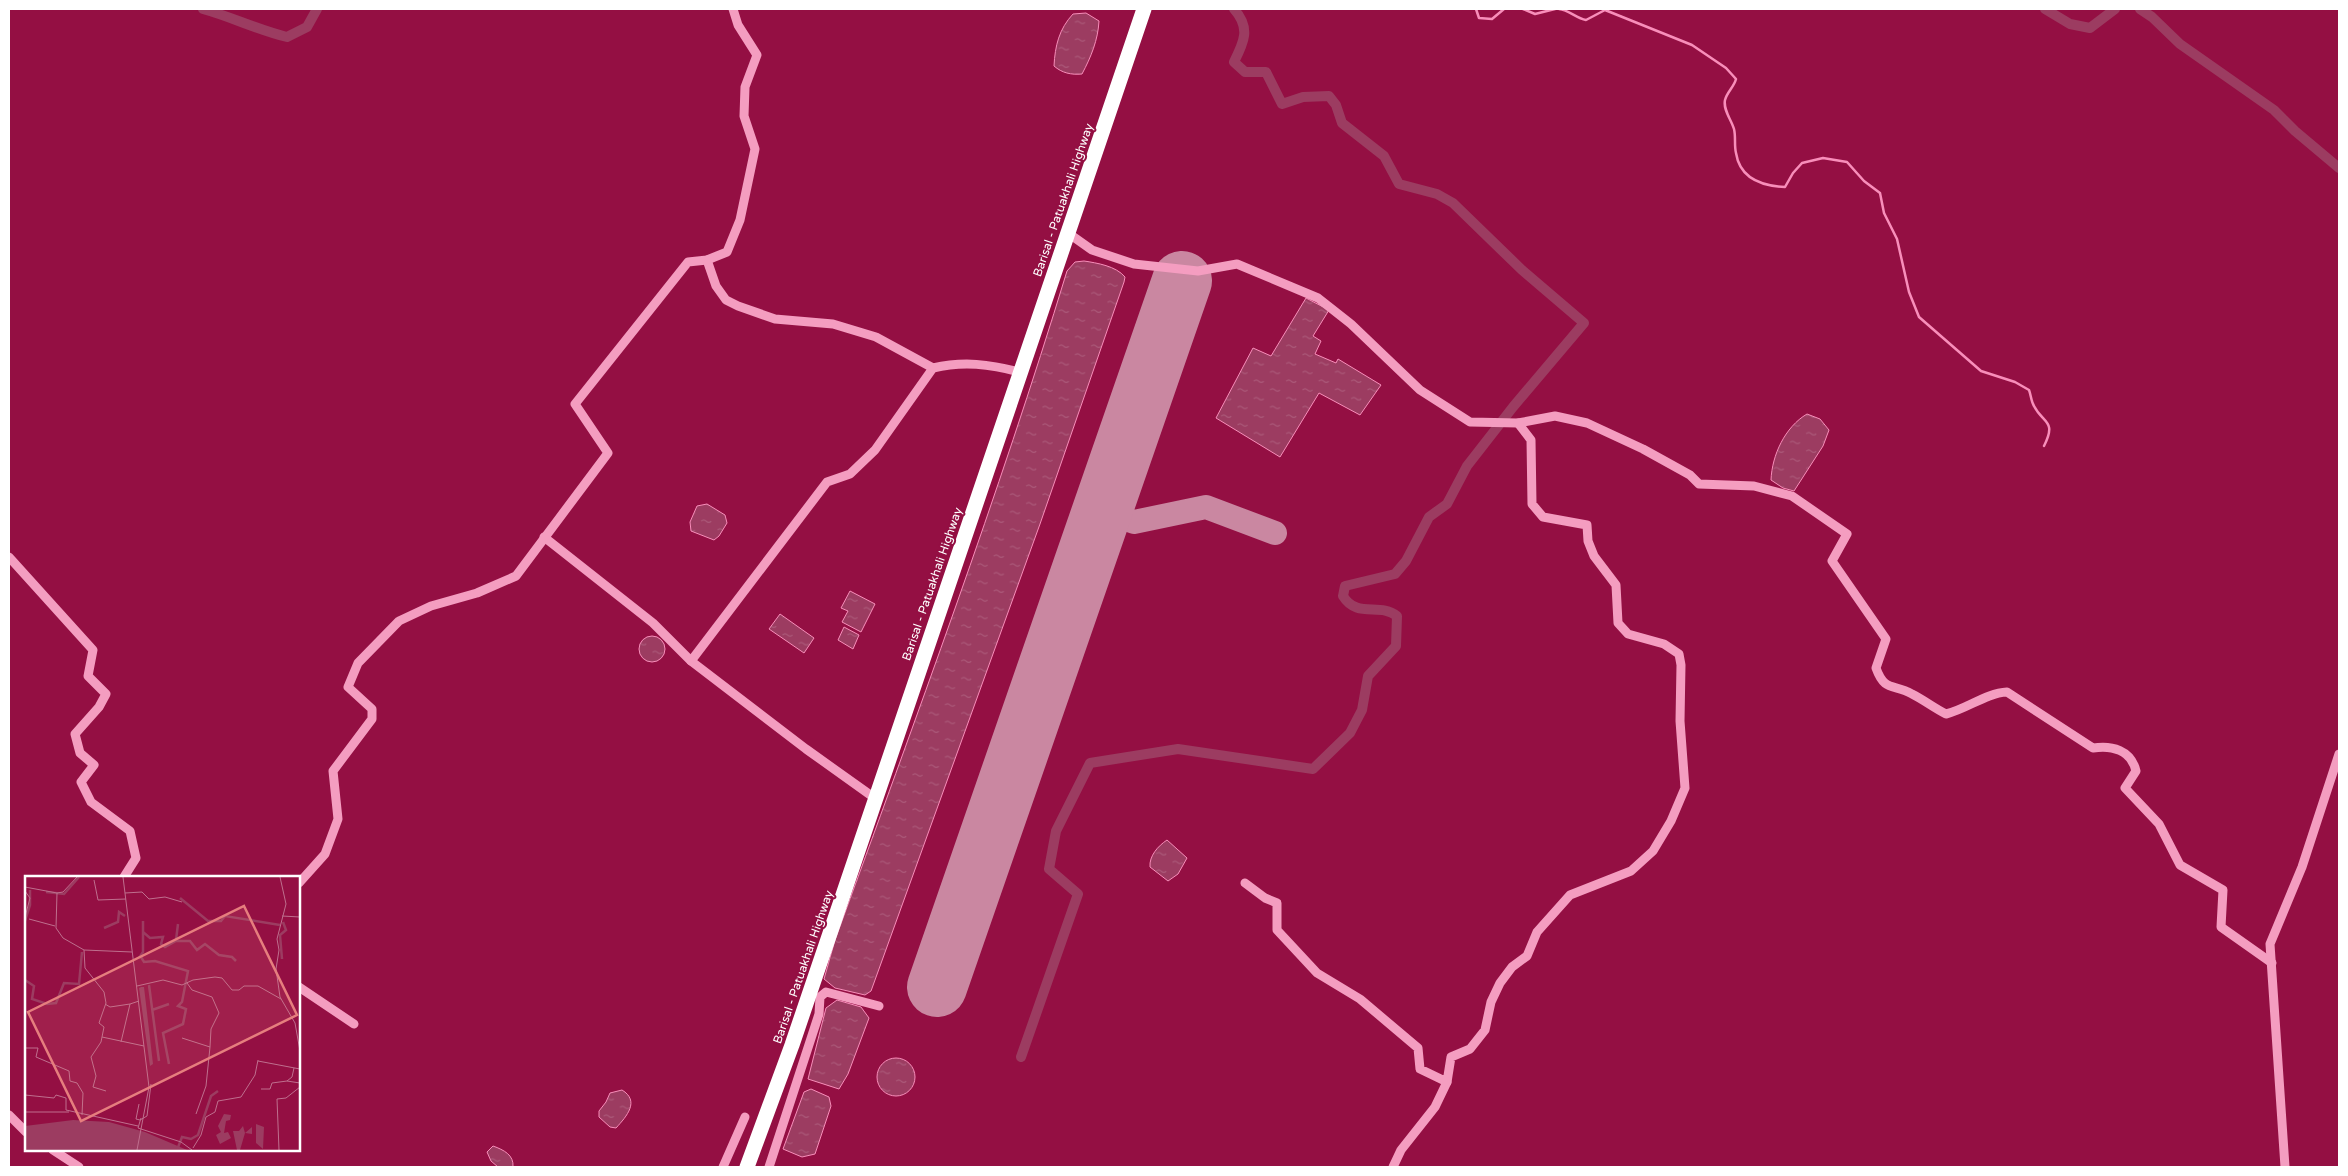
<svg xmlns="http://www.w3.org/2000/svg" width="2348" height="1176" font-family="'Varela Round',sans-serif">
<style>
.water{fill:url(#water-ripples);stroke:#f88eba}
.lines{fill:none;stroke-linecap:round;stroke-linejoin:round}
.stream{stroke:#f88eba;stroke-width:2.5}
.canal{stroke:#9c3c61;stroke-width:10}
.taxiway{stroke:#ca87a1;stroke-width:24}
.runway{stroke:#ca87a1;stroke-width:60}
.minor{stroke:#f49dc0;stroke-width:9}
.highway{stroke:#fff;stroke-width:15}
.labels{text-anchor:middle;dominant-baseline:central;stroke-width:4;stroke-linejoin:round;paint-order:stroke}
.street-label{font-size:12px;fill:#fff;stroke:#940f43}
.inset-river{fill:none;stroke:#9c3c61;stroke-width:2.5}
.inset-road{fill:none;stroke:#bf6f8e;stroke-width:1}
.view{fill:#e67e7e;fill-opacity:0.15;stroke:#e67e7e;stroke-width:2.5}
.inset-edge{fill:none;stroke:#fff;stroke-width:2.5}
</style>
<defs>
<pattern id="water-ripples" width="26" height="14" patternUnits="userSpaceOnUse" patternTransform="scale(1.25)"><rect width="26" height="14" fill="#9c3c61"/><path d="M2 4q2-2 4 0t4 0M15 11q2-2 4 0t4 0" fill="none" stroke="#ab5979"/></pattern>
</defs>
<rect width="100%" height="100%" fill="#940f43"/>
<g class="water">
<path d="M1086,13L1099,21C1098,40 1091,57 1082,74C1071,75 1062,73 1054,66C1055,46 1059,29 1073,14Z"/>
<path d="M1084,261C1097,263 1116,266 1125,277L1124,282L1040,524L871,991L865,995L835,988L824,979L835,940C916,718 998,497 1067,271L1075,262Z"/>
<path d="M1306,298L1329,310L1313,336L1321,341L1315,354L1336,363L1338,359L1381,385L1360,415L1319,393L1280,457L1216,418L1253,348L1271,356Z"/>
<path d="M1807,414L1820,419L1829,430L1823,446L1794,491L1783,488L1771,480C1772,455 1785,427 1807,414Z"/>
<path d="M707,504L725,515L727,523L719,536L714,540L691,531L690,522L697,506Z"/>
<path d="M850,591L875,604L861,632L842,622L848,611L841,608Z"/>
<path d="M780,614L814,638L804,653L769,629Z"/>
<path d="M844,627L859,635L853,649L838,640Z"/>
<circle cx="652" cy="649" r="13"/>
<path d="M1167,840L1187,858L1178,874L1168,881L1150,867C1149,856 1158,846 1167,840Z"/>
<path d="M837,1000L861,1007L869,1018L848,1074L839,1089L808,1079L826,1008Z"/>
<circle cx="896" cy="1077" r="19"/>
<path d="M811,1089L829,1097L831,1106L815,1154L802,1157L783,1149L804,1092Z"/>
<path d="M622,1090C640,1101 627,1116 616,1128L610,1127L599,1117V1111L606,1102L610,1093Z"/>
<path d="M493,1146C504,1150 514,1155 513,1167H498L491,1161L487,1152Z"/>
</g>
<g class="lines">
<g class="stream">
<path d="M1476,9L1479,18L1492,19L1504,9"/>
<path d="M1523,9L1535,14L1555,9"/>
<path d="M1559,9C1569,10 1576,18 1586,20L1605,10L1692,45L1726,68L1736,79C1734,87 1727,92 1725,100C1723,110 1731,119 1734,129C1736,137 1734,145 1736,153C1740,179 1762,186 1785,187L1793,173L1802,163L1823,158L1847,162L1864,181L1880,193L1884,213L1897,239L1909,292L1919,317L1981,371L2015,382L2029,390C2031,395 2031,401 2034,406C2043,424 2057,420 2044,446"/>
</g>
<g class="canal">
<path d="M203,9C232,17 258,30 287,37L307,27L317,9"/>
<path d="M2045,9L2070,24L2090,28L2115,9"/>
<path d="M2140,9L2152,17L2180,44L2274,110L2295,131L2339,168"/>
<path d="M1021,1057L1078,894L1049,869L1056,831L1090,763L1178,749L1313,769L1350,733L1362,710L1368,676L1396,646L1397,616C1380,602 1357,619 1343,596L1345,586L1395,574L1406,561L1429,517L1447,504L1467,466L1513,407L1584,323L1522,270L1453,203L1437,194L1399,184L1384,156L1342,123L1336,105L1329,96L1303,97L1282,104L1266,72H1245L1234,62C1244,42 1251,28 1234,9"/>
</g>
<path class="taxiway" d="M1102,511L1134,522L1206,507L1275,533"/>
<path class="runway" d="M937,987L1182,281"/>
<g class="minor">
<path d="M1068,233L1092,250L1134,264L1198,271L1237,264L1318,298L1351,324L1420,390L1470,422L1518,423L1555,416L1587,423L1643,449L1690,475L1699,484L1754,486L1792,496L1847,534L1832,561L1886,639L1876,668C1885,693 1894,683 1912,694C1924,700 1934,708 1946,714C1967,709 1986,693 2007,692L2093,748C2112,745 2131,750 2136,771L2125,788L2159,824L2180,865L2223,890L2221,927L2272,963"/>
<path d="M707,260L716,286L726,300L738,306L775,319L833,324L876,337L933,368"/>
<path d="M544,537L653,623L691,661L806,749L876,799"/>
<path d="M9,557L93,650L88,676L106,694L99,707L75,734L80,753L94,765L81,782L91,802L130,831L136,858L124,877"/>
<path d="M691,661L827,482L850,474L875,450L933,368C963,361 990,364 1019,372"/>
<path d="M299,883L325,854L338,819L333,771L372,719V709L348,687L358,663L399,621L431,606L477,593L516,576L608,453L575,404L688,262L707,260L727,252L740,220L755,149L744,116L745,87L757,55L738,25L733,9"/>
<path d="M1245,883L1265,898L1277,903V930L1317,973L1360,999L1418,1048L1420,1069L1447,1082L1451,1057L1470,1049L1485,1030L1491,1002L1500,983L1512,967L1527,956L1537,932L1570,895L1631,871L1653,851L1671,821L1685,788L1680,721L1681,665L1679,654L1664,644L1628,634L1618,623L1616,585L1594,556L1588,541L1587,525L1543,517L1532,504L1531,440L1518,423"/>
<path d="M299,987L354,1024"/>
<path d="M9,1115L26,1132"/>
<path d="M53,1150L79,1167"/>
<path d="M723,1167L745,1117"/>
<path d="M769,1167L819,1014L820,997L826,992L879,1006"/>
<path d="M1393,1167L1401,1150L1435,1107L1447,1082"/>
<path d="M2285,1167L2270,944L2302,867L2339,754"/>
</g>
<path class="highway" d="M747,1167L792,1045L1144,9"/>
</g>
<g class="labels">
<g class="street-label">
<text transform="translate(1063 200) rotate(-71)">Barisal - Patuakhali Highway</text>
<text transform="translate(932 584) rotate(-71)">Barisal - Patuakhali Highway</text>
<text transform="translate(803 967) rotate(-71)">Barisal - Patuakhali Highway</text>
</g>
</g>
<g transform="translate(25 876)">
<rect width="275" height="275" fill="#940f43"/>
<path d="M116,111H119L128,188L125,190L114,112ZM199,238L206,239L205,244L201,245L199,257L203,256L206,262L195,268L191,259L196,256L193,250ZM48,244L84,246L120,256L162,274H0V250ZM231,248L239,251L238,273L231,267ZM218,250L220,257L227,251V258L220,257L215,274H212L208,255H214Z" fill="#9c3c61"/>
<path class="inset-river" d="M21,16L39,18L54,1M155,22L183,45H196L200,40L255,49M0,45L5,29V14M79,52L93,46L94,36L100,40M118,56L125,62L138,61L136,68L140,71L151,65H165L172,74L180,68L194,79L207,81L211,85M151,64L153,48M116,81L119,86L130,85L163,95L157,126L153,130L161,133L158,148L138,157L144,188M114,82L118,76V45M257,83L255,59L261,54L258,46M0,104L9,110L7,123L22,128L31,127L39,107L54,108L57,76M124,109L134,185M127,134L144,128M152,274L157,261L166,263L173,259L186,220L193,215"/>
<path class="inset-road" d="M98,1L124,211L112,274M255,1L261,28L252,63L254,74L251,93L255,121L270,147L275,175M69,4L73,24L101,23M0,11L32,17L31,52L38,62L59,74L60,92L79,116L81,127L74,147L79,151L76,166L66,181L71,200L68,211L81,215M0,15L5,22L0,41M32,17L38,16L52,1M100,17L117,16L124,23L140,21L157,26M257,40L275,41M4,43L30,50M59,74L107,76M112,110L138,104L157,109L168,104L190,101L197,102L207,114H214L219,110H233L256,123M80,128L85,131L105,128M77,161L119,170M157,162L185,171L186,153L194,137L187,121L167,114L162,107M96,166L105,128L114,125M0,172H13L11,181L44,195L45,205L52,207L58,217L57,239M233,185L275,193M269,192L267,201L262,205L275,207M236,213H245L247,207L262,205M0,219L29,222L31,219L41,222V234L113,250M114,228L111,243L115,244L122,240L126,208M0,236H44M171,238L181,210L185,171M116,242L113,252L156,266L167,274M168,272L176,259L181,241L190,236L193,225L216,221L230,199L233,184M254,274L252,223L261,222L275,211"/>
<path class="view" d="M219,30L272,139L56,245L3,136Z"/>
<rect width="275" height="275" class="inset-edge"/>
</g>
<rect width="2348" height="1176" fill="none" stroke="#ffffff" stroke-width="20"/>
</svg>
